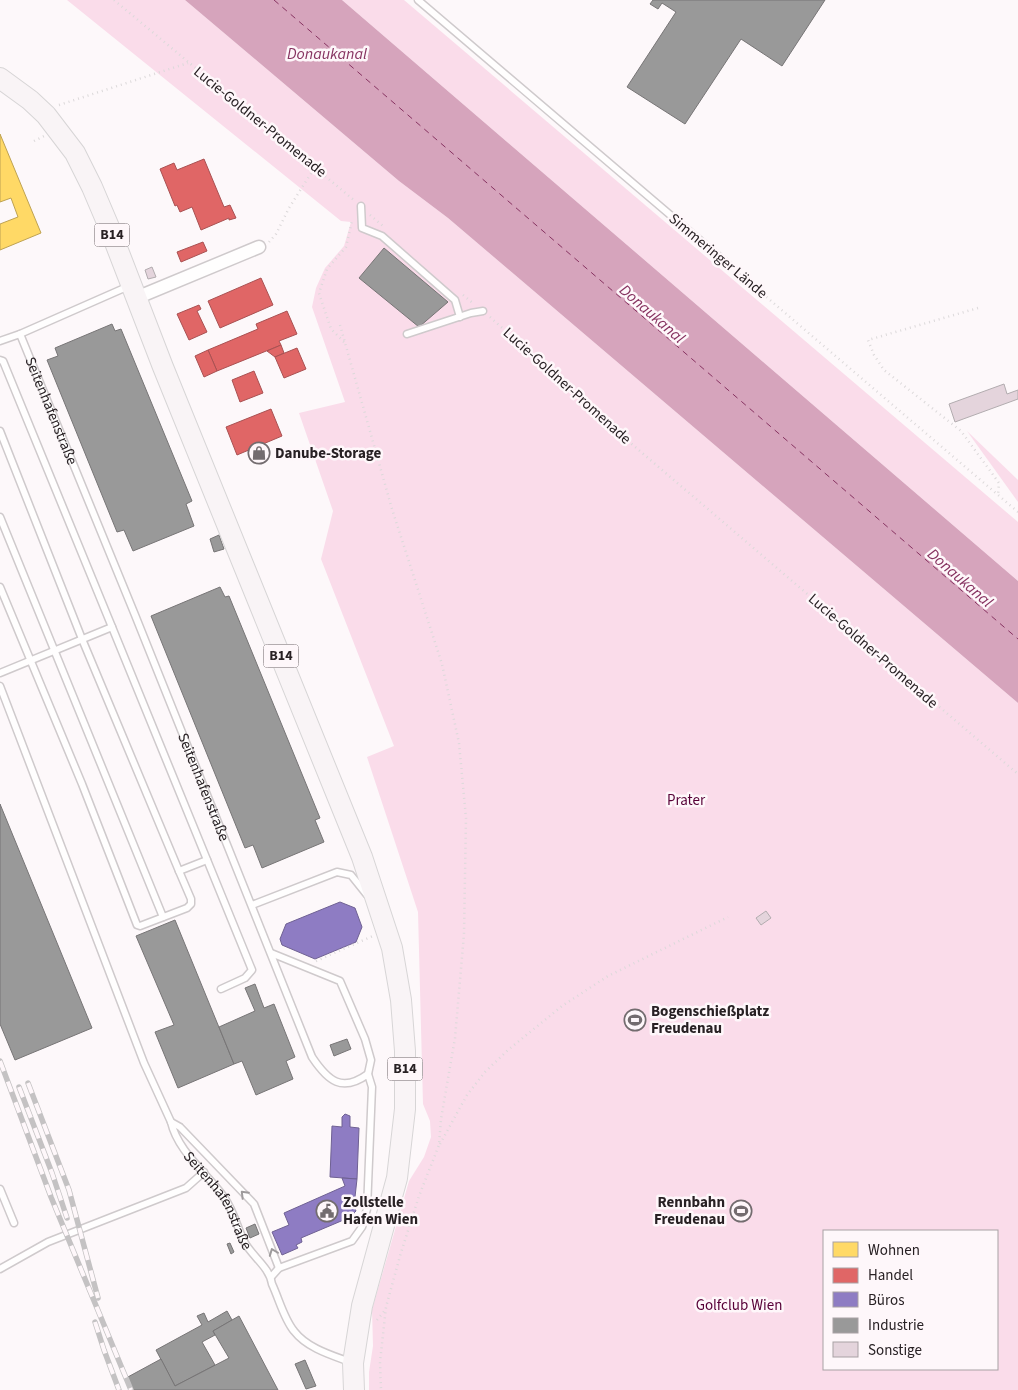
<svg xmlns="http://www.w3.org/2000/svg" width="1018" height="1390" font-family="'Source Sans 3',sans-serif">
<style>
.green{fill:#fadcea;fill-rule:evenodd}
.water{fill:#d6a4bc}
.homes{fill:#ffd966;stroke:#bea252}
.shops{fill:#e06666;stroke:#a95152}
.offices{fill:#8e7cc3;stroke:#6f6193}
.industry{fill:#999;stroke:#777576}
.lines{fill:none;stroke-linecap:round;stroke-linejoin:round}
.ferry{stroke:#873361;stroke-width:1;stroke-dasharray:6 5;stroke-linecap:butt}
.building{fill:#e4d4dc;stroke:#b2acaf}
.service-casing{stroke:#cfcacc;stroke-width:9}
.minor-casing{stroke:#cfcacc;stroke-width:15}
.primary-casing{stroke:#d7d5d6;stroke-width:22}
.path{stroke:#dcd9da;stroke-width:2.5;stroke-dasharray:1 4;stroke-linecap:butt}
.service{stroke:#fffefe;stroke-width:6}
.minor{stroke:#fffefe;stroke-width:12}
.primary{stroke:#f9f4f6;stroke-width:20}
.rail-casing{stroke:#c4c2c3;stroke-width:5.5}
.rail{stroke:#fef7fa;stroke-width:4;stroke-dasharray:11;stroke-linecap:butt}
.oneway{stroke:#9e9b9c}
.labels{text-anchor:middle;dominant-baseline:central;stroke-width:5;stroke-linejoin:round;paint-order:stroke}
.shield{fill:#fef7fa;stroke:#686164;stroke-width:1}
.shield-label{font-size:14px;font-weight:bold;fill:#282124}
.street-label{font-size:15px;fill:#282124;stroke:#fef7fa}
.poi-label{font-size:15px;font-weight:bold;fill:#282124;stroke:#fef7fa;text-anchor:start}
.park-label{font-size:15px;fill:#570037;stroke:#fef7fa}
.water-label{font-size:16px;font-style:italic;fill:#873361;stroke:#fef7fa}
</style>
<rect width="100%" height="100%" fill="#fdf8fa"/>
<g class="green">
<path d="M67,0H185L399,181L448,218L1018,703V1390H369V1372L373,1346L372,1310L409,1181L424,1157L431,1137L430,1121L423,1104L418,912L367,757L394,746L321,559L333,511L299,413L345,402L312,307L316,288L325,268L344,246L351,222L341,221ZM824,1231H997V1369H824Z"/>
<path d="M342,0H404L1018,522V581Z"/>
<path d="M967,431L1018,480V502Z"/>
</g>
<path class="water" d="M185,0H342L1018,581V703L448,218L399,181Z"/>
<path class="homes" d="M0,134L41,233L0,250V224L18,217L11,198L0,202Z"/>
<g class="shops">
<path d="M204,159L224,207L230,205L236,218L229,220V218L201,230L192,207L180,212L177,205L175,206L160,169L174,163L177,170Z"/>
<path d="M203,242L207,251L181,262L177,252Z"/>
<path d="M261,278L273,305L220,328L208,301Z"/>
<path d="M199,305L201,309L197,311L207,332L189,340L177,314Z"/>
<path d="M287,311L297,334L279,341L281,345L217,371L208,350L258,329L256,324Z"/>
<path d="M281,345L284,353L275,357L267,351Z"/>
<path d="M297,348L306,369L284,378L275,357Z"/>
<path d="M208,350L217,371L204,377L195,356Z"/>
<path d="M254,371L263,393L240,402L232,380Z"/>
<path d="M271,409L282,436L237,455L226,427Z"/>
</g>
<g class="offices">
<path d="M340,902L355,908L362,927L356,942L315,959L282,945L280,939L286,924Z"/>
<path d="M345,1114L350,1116V1127L359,1128L357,1179L330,1177L332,1126L342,1127V1117Z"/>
<path d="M342,1178L357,1179L354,1206L356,1211L354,1213L353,1216L301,1238L302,1242L296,1245L298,1248L282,1255L272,1232L289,1225L284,1213L345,1186Z"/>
</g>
<g class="industry">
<path d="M653,0H825L782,66L741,39L685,124L627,87L676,12L662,3L658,9L650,4Z"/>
<path d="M384,248L448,302L419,327L359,278Z"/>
<path d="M112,324L115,331L121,329L192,501L186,504L194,526L133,551L124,530L117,532L47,360L58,356L55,348Z"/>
<path d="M219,535L224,549L214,552L210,539Z"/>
<path d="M220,587L225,597L229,596L320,818L315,820L324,842L262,868L253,845L245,848L151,616Z"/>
<path d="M0,804L92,1028L15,1060L0,1024Z"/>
<path d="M175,920L234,1064L178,1088L155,1032L174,1025L136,936Z"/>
<path d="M255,984L264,1008L274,1004L295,1057L286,1061L293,1079L256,1095L242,1061L234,1064L219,1027L255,1011L245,988Z"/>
<path d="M347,1039L351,1049L334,1056L330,1045Z"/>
<path d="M255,1224L259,1234L250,1238L246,1228Z"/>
<path d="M230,1243L234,1252L231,1254L227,1244Z"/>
<path d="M227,1311L232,1320L213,1331L215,1335L202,1342L215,1365L175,1386L156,1350L202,1325L197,1316L204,1313L208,1322Z"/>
<path d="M239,1316L278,1390H132L126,1378L161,1359L175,1386L229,1358L213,1331Z"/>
<path d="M305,1360L316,1386L306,1389L295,1364Z"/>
</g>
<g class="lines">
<path class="ferry" d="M274,0L1018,639"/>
</g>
<g class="building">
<path d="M152,267L156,277L148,279L145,270Z"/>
<path d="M1004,384L1007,394L1018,390V399L955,422L949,404Z"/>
<path d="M766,911L771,918L761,925L756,918Z"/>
</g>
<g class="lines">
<g class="service-casing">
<g id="service">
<path d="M418,0L729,265"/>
<path d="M361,206L362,228L382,236L455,300L460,317"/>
<path id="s1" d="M129,286L20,334L135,615L312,1057C328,1081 342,1093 368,1074L372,1087L367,1209L362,1227L352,1241L279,1268L271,1277"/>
<path d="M407,334L471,313L483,311"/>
<path d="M0,341L20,334"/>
<path d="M0,360L3,361L112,627"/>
<path d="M0,431L82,639L179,871"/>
<path d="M0,517L163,917"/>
<path d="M0,587L82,784L137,925L140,926L187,908L191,904V899L179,871L207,860"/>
<path d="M0,673L112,627L252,970L245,978L221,989"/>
<path id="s2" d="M0,686L144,1063L171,1122C178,1152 207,1173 224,1197C235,1213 237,1228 245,1243C253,1257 270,1268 272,1284C279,1299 284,1319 294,1331C307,1348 331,1355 350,1362"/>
<path d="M252,905L337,872L351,875L367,895"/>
<path d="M271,953L340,981L365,1039L371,1060L368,1074"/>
<path d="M171,1122L180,1127L254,1204L279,1268"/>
<path d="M0,1189L14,1223"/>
<path d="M0,1269L48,1242L186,1188L204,1172"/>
</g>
</g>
<g class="minor-casing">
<path id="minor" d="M136,298L259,247"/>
</g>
<g class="primary-casing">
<path id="primary" d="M0,78L30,100L46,115L75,153L92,187L109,227L163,367L362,857L392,948L401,1000L405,1051V1109L397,1178L362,1306L353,1363L354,1390"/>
</g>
<g class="path">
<path d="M114,0L355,201"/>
<path d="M59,105L188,63"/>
<path d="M34,141L44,136"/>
<path d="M370,215L383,226"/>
<path d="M269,242L276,234L289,208L315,167"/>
<path d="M736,271L1018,512"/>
<path d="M463,295L474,304"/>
<path d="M978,308L868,340L874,355L884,370L961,431L999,483L998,495"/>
<path d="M490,317L620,434L1018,774"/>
<path d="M340,325L392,509L442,664L459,743L466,818L464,934L455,1038L441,1119L439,1145L419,1196L400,1256L386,1307L380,1362L381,1390"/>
<path d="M344,342L331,329L319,293L327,269L346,247L352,221"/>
<path d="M316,961L373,936"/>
<path d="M440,1144L467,1095L485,1072L508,1050L562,1006L608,976L728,917"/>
<path d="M377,1320L386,1309"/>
</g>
<use href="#service" class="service"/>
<use href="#minor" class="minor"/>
<use href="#primary" class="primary"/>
<g class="rail-casing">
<g id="rail">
<path d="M0,1061L51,1197L131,1390"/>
<path d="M28,1083L69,1190L98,1298"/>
<path d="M19,1087L52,1173L67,1218"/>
<path d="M95,1322L104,1350L119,1390"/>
</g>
</g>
<use href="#rail" class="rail"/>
</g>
<defs><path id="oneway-chevron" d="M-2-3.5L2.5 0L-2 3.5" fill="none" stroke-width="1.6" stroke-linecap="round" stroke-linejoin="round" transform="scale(1.25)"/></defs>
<g class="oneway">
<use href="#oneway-chevron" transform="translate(244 1194) rotate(-135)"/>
<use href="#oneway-chevron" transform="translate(273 1252) rotate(-111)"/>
</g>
<defs>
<g id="shop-ring" transform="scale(1.125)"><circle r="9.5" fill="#fef7fa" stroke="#736c6f" stroke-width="1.5"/><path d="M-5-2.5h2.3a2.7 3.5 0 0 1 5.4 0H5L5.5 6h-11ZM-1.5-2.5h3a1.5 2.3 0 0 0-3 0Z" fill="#736c6f"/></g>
<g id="stadium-ring" transform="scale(1.125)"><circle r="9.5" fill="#fef7fa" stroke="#736c6f" stroke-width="1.5"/><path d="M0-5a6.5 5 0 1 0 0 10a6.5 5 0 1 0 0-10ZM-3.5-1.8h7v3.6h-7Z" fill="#736c6f"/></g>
<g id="civic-ring" transform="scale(1.125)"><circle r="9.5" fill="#fef7fa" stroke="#736c6f" stroke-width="1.5"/><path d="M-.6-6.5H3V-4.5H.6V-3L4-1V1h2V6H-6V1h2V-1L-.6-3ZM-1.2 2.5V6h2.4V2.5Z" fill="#736c6f"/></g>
</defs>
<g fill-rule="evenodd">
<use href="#shop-ring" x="259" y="453"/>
<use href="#stadium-ring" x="635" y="1020"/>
<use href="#civic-ring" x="327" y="1211"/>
<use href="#stadium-ring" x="741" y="1211"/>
</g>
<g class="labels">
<g class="shield">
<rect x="94.5" y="223.5" width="35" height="23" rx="4"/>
<rect x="263.5" y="644.5" width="35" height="23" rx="4"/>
<rect x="387.5" y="1057.5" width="35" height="23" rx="4"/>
</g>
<g class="shield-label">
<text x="112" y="235">B14</text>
<text x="281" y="656">B14</text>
<text x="405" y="1069">B14</text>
</g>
<g class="street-label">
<text transform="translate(260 122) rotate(39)">Lucie-Goldner-Promenade</text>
<text transform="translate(718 256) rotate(40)">Simmeringer Lände</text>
<text transform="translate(567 386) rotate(42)">Lucie-Goldner-Promenade</text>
<text stroke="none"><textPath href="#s1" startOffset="202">Seitenhafenstraße</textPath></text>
<text transform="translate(873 651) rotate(41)">Lucie-Goldner-Promenade</text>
<text stroke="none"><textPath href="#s1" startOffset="608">Seitenhafenstraße</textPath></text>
<text stroke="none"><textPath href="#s2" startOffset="561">Seitenhafenstraße</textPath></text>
</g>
<g class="poi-label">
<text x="275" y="453">Danube-Storage</text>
<text x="651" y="1011">Bogenschießplatz<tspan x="651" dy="17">Freudenau</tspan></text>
<text x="343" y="1202">Zollstelle<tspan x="343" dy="17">Hafen Wien</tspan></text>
<text x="725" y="1202" text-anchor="end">Rennbahn<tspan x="725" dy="17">Freudenau</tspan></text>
</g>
<g class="park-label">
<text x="686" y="800">Prater</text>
<text x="739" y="1305">Golfclub Wien</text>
</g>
<g class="water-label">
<text x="327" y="54">Donaukanal</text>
<text transform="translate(652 314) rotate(41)">Donaukanal</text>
<text transform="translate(960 578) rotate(41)">Donaukanal</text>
</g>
</g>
<rect x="823" y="1230" width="175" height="140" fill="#fef7fa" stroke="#a8a1a4"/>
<rect x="833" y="1242" width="25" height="15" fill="#ffd966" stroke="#a8a1a4"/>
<text x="868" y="1255" font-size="15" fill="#282124">Wohnen</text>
<rect x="833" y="1268" width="25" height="15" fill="#e06666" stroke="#a8a1a4"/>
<text x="868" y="1280" font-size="15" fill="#282124">Handel</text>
<rect x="833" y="1292" width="25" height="15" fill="#8e7cc3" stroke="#a8a1a4"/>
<text x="868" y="1305" font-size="15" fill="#282124">Büros</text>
<rect x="833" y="1318" width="25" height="15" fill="#999999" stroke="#a8a1a4"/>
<text x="868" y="1330" font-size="15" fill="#282124">Industrie</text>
<rect x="833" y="1342" width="25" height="15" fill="#e4d4dc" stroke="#a8a1a4"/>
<text x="868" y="1355" font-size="15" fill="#282124">Sonstige</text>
</svg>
